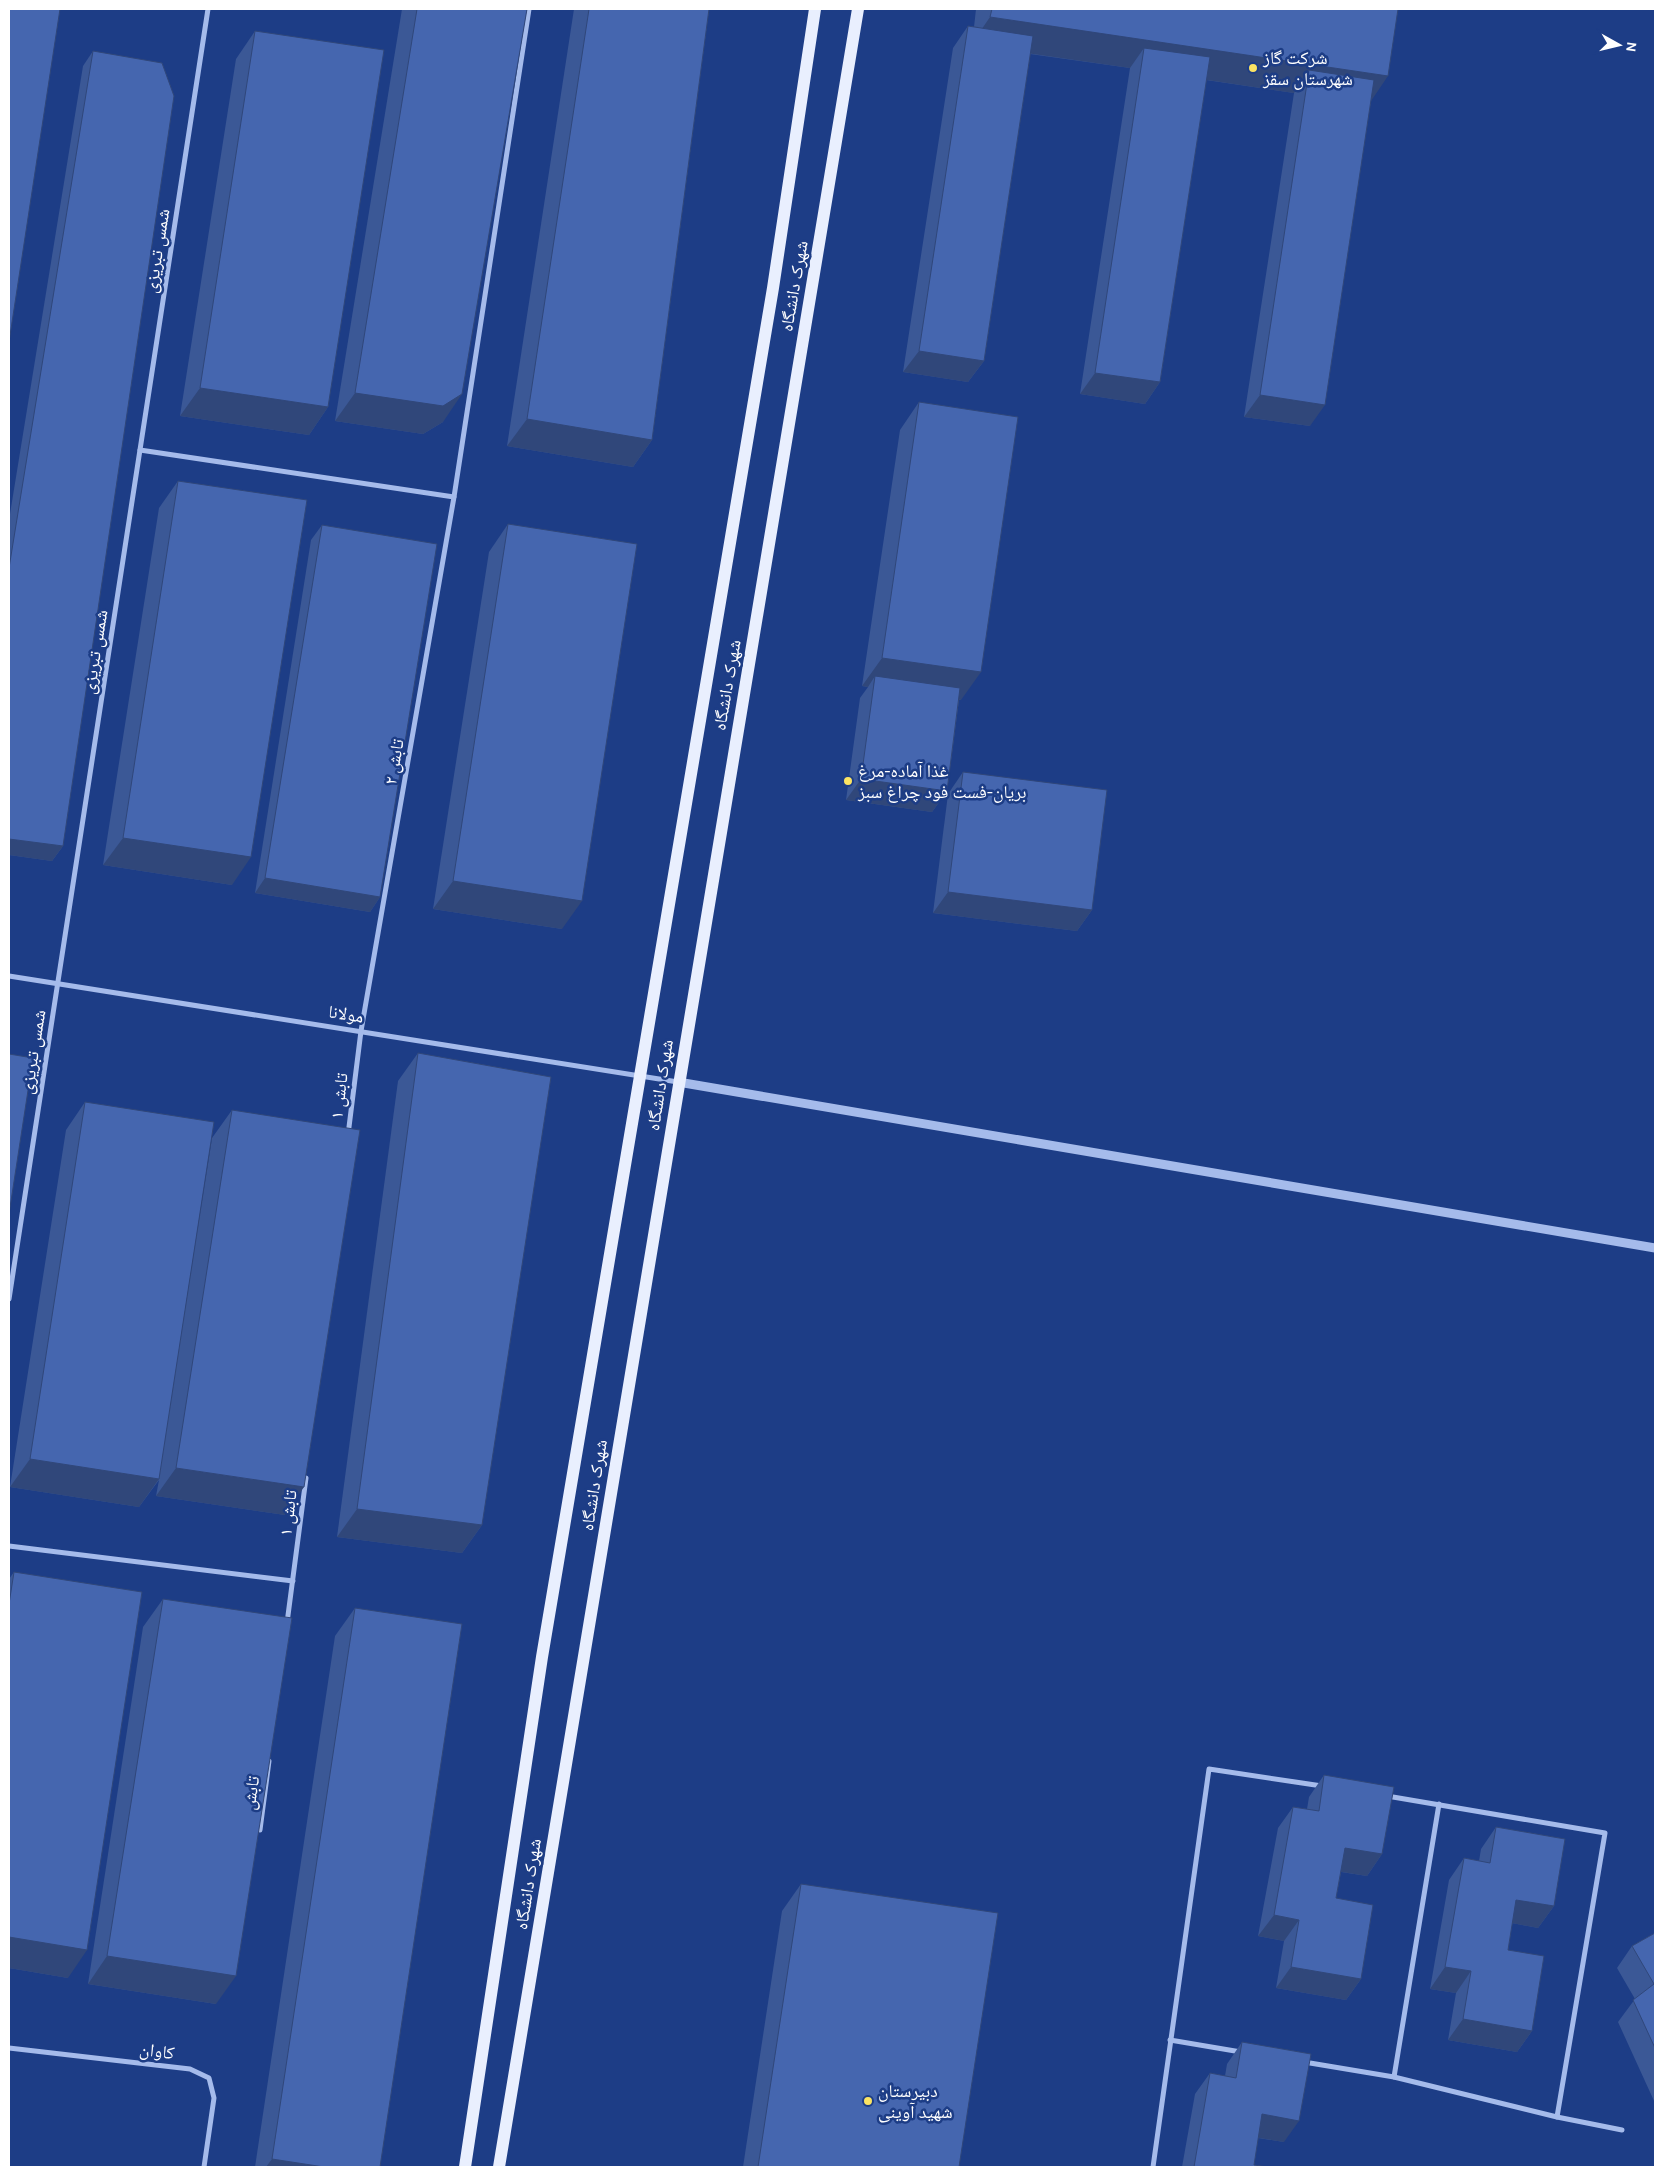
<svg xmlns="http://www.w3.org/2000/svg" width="1664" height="2176" font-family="Karla,'Noto Naskh Arabic',sans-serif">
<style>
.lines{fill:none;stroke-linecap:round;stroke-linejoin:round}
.minor{stroke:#a5bbeb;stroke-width:5}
.tertiary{stroke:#a5bbeb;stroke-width:9}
.primary{stroke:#e9effe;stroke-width:12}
.wall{fill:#3b5896}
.shaded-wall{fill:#30477a}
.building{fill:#4566af;stroke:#30477a}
.poi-dot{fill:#fbe363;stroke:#1d3d86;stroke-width:2}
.labels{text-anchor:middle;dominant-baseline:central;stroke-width:5;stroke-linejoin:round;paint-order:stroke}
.poi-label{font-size:18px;fill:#fff;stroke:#1d3d86;text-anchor:start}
.street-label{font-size:18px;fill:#fff;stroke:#1d3d86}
</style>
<rect width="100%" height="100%" fill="#1d3d86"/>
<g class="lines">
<g class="minor">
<path d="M140,450L454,497"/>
<path d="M9,976L678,1082"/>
<path d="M348,1135L361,1031L454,497L529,9"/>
<path d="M9,1299L208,9"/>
<path d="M9,1546L293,1581"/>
<path d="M287,1623L306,1478"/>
<path d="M1387,1796L1605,1833L1557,2117"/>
<path d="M260,1830L269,1761"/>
<path d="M1170,2040L1241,2052"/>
<path d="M9,2048L190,2069L209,2078L214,2098L204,2167"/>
<path d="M1304,2062L1394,2077L1557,2117L1622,2130"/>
<path d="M1394,2077L1439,1804"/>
<path d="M1153,2167L1209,1769L1322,1786"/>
</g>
<path class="tertiary" d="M678,1082L1655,1248"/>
<g class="primary">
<path d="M465,2167L542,1657L773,288L815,9"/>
<path d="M499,2167L858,9"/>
</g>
</g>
<g class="wall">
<path d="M402,9H527L443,422L423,434L335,421Z"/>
<path d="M574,9H709L652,440L633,467L507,446Z"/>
<path d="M976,9H1398L1371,101L1310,426L1244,417L1294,93L1206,80L1160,382L1145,404L1080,394L1130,68L1030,54L984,361L968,382L903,372L953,48L968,26L974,27Z"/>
<path d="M255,31L328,407L309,435L180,416L236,59Z"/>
<path d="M93,51L63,846L52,861L9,855V520L83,66Z"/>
<path d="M919,402L961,700H959L947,791L932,812L846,800L860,698L868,687L862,686L900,430Z"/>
<path d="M178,481L232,885L103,865L159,508Z"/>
<path d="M508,524L562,929L433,909L489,552Z"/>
<path d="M322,525L380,897L370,912L255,893L311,540Z"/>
<path d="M963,772L1092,910L1077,931L933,913L948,794Z"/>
<path d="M418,1053L482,1525L462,1553L337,1537L398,1081Z"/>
<path d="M85,1102L170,1404L212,1138L232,1110L285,1515L156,1496L159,1480L139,1507L10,1487L66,1130Z"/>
<path d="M14,1572L68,1978L9,1968V1579Z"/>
<path d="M163,1599L216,2004L88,1984L143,1627Z"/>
<path d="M355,1608L380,2167H255L335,1636Z"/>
<path d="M1324,1775L1382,1854L1367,1876L1341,1872L1336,1898L1361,1979L1346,2000L1276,1988L1284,1941L1258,1936L1278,1828L1293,1807L1307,1809L1309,1797Z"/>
<path d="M1496,1827L1554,1906L1538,1928L1512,1923L1508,1950L1532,2031L1517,2052L1448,2040L1456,1993L1430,1989L1449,1880L1464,1858L1479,1861L1481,1849Z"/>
<path d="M801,1884L959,2167H743L782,1911Z"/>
<path d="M1655,1933V2103L1618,2022L1635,1999L1617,1968L1632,1946Z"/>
<path d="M1242,2042L1284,2142L1258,2138L1254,2165L1268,2167H1182L1195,2094L1210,2073L1225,2076L1227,2064Z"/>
</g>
<g class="shaded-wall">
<path d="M990,17L1388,76L1369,104L1309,70L1294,93L1141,70L1144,48L1130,68L971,45Z"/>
<path d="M919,351L984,361L968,382L903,372Z"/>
<path d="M1095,373L1160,382L1145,404L1080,394Z"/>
<path d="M200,388L328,407L309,435L180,416Z"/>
<path d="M355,393L462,394L443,422L423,434L335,421Z"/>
<path d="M1260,395L1325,405L1310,426L1244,417Z"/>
<path d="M527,419L652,440L633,467L507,446Z"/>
<path d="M882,658L981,672L961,700L873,687L875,676L868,687L862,686Z"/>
<path d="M861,779L947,791L932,812L846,800Z"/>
<path d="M123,838L251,857L232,885L103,865Z"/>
<path d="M9,839L63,846L52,861L9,855Z"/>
<path d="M265,878L380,897L370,912L255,893Z"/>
<path d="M453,881L582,901L562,929L433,909Z"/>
<path d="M948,892L1092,910L1077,931L933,913Z"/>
<path d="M30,1459L159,1479L139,1507L10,1487Z"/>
<path d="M176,1468L304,1487L285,1515L156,1496Z"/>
<path d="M357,1509L482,1525L462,1553L337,1537Z"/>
<path d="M1345,1848L1382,1854L1367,1876L1330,1870Z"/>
<path d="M1516,1900L1554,1906L1538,1928L1501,1921Z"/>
<path d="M1274,1915L1299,1920L1284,1941L1258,1936Z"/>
<path d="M9,1937L87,1950L68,1978L9,1968Z"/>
<path d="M107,1956L236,1976L216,2004L88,1984Z"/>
<path d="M1291,1967L1361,1979L1346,2000L1276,1988Z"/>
<path d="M1445,1967L1471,1971L1456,1993L1430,1989Z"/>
<path d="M1463,2019L1532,2031L1517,2052L1448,2040Z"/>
<path d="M1262,2114L1299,2121L1284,2142L1247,2136Z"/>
<path d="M272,2159L324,2167H266Z"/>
</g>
<g class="building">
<path d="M9,9H60L9,342Z"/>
<path d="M417,9H527L462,394L443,406L355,393Z"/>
<path d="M589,9H709L652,440L527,419Z"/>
<path d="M992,9H1398L1388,76L990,17Z"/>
<path d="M968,26L1033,36L984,361L919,351Z"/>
<path d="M255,31L384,50L328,407L200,388Z"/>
<path d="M1144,48L1210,57L1160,382L1095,373Z"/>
<path d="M93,51L162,63L174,96L63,846L9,839V568Z"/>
<path d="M1309,70L1374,80L1325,405L1260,395Z"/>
<path d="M919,402L1018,417L981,672L882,658Z"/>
<path d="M178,481L307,500L251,857L123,838Z"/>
<path d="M508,524L637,544L582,901L453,881Z"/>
<path d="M322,525L437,544L380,897L265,878Z"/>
<path d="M875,676L960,688L947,791L861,779Z"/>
<path d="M963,772L1107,790L1092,910L948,892Z"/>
<path d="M418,1053L551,1077L482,1525L357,1509Z"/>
<path d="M9,1054L33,1058L9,1214Z"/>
<path d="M85,1102L214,1122L159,1479L30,1459Z"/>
<path d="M232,1110L360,1130L304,1487L176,1468Z"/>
<path d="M14,1572L142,1592L87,1950L9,1937V1604Z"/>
<path d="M163,1599L292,1618L236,1976L107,1956Z"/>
<path d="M355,1608L462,1624L380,2167H324L272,2159Z"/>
<path d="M1324,1775L1394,1787L1382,1854L1345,1848L1336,1898L1373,1905L1361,1979L1291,1967L1299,1920L1274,1915L1293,1807L1319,1811Z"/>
<path d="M1496,1827L1565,1839L1554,1906L1516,1900L1508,1950L1544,1956L1532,2031L1463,2019L1471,1971L1445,1967L1464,1858L1490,1863Z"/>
<path d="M801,1884L998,1913L959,2167H758Z"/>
<path d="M1655,1933V2048L1633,2000L1654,1984L1632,1946Z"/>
<path d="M1242,2042L1311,2054L1299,2121L1262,2114L1254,2165L1268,2167H1194L1210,2073L1236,2078Z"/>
</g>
<g class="poi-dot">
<circle cx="1253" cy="68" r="5"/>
<circle cx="848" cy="781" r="5"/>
<circle cx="868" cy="2101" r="5"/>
</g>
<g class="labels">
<g class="poi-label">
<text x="1263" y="58">شرکت گاز<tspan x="1263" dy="21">شهرستان سقز</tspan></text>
<text x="858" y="771">غذا آماده-مرغ<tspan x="858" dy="21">بریان-فست فود چراغ سبز</tspan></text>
<text x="878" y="2091">دبیرستان<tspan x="878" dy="21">شهید آوینی</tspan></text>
</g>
<g class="street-label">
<text transform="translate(157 251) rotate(-81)">شمس تبریزی</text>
<text transform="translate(794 286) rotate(-80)">شهرک دانشگاه</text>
<text transform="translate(95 652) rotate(-81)">شمس تبریزی</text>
<text transform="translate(727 685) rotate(-80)">شهرک دانشگاه</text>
<text transform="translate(394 762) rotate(-80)">تابش ۲</text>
<text transform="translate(346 1014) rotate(9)">مولانا</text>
<text transform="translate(33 1052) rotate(-81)">شمس تبریزی</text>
<text transform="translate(660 1085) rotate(-81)">شهرک دانشگاه</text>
<text transform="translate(339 1096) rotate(-83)">تابش ۱</text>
<text transform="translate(594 1485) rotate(-81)">شهرک دانشگاه</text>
<text transform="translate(288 1513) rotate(-83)">تابش ۱</text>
<text transform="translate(251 1793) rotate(-82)">تابش</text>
<text transform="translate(528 1884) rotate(-81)">شهرک دانشگاه</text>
<text transform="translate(157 2051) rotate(7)">کاوان</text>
</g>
</g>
<rect width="1664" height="2176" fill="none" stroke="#ffffff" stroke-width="20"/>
<g transform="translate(1619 45) rotate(98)" stroke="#1d3d86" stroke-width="4" paint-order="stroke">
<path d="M0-4L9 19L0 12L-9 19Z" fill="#ffffff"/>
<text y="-8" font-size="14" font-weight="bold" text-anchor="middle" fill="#ffffff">N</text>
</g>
</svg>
